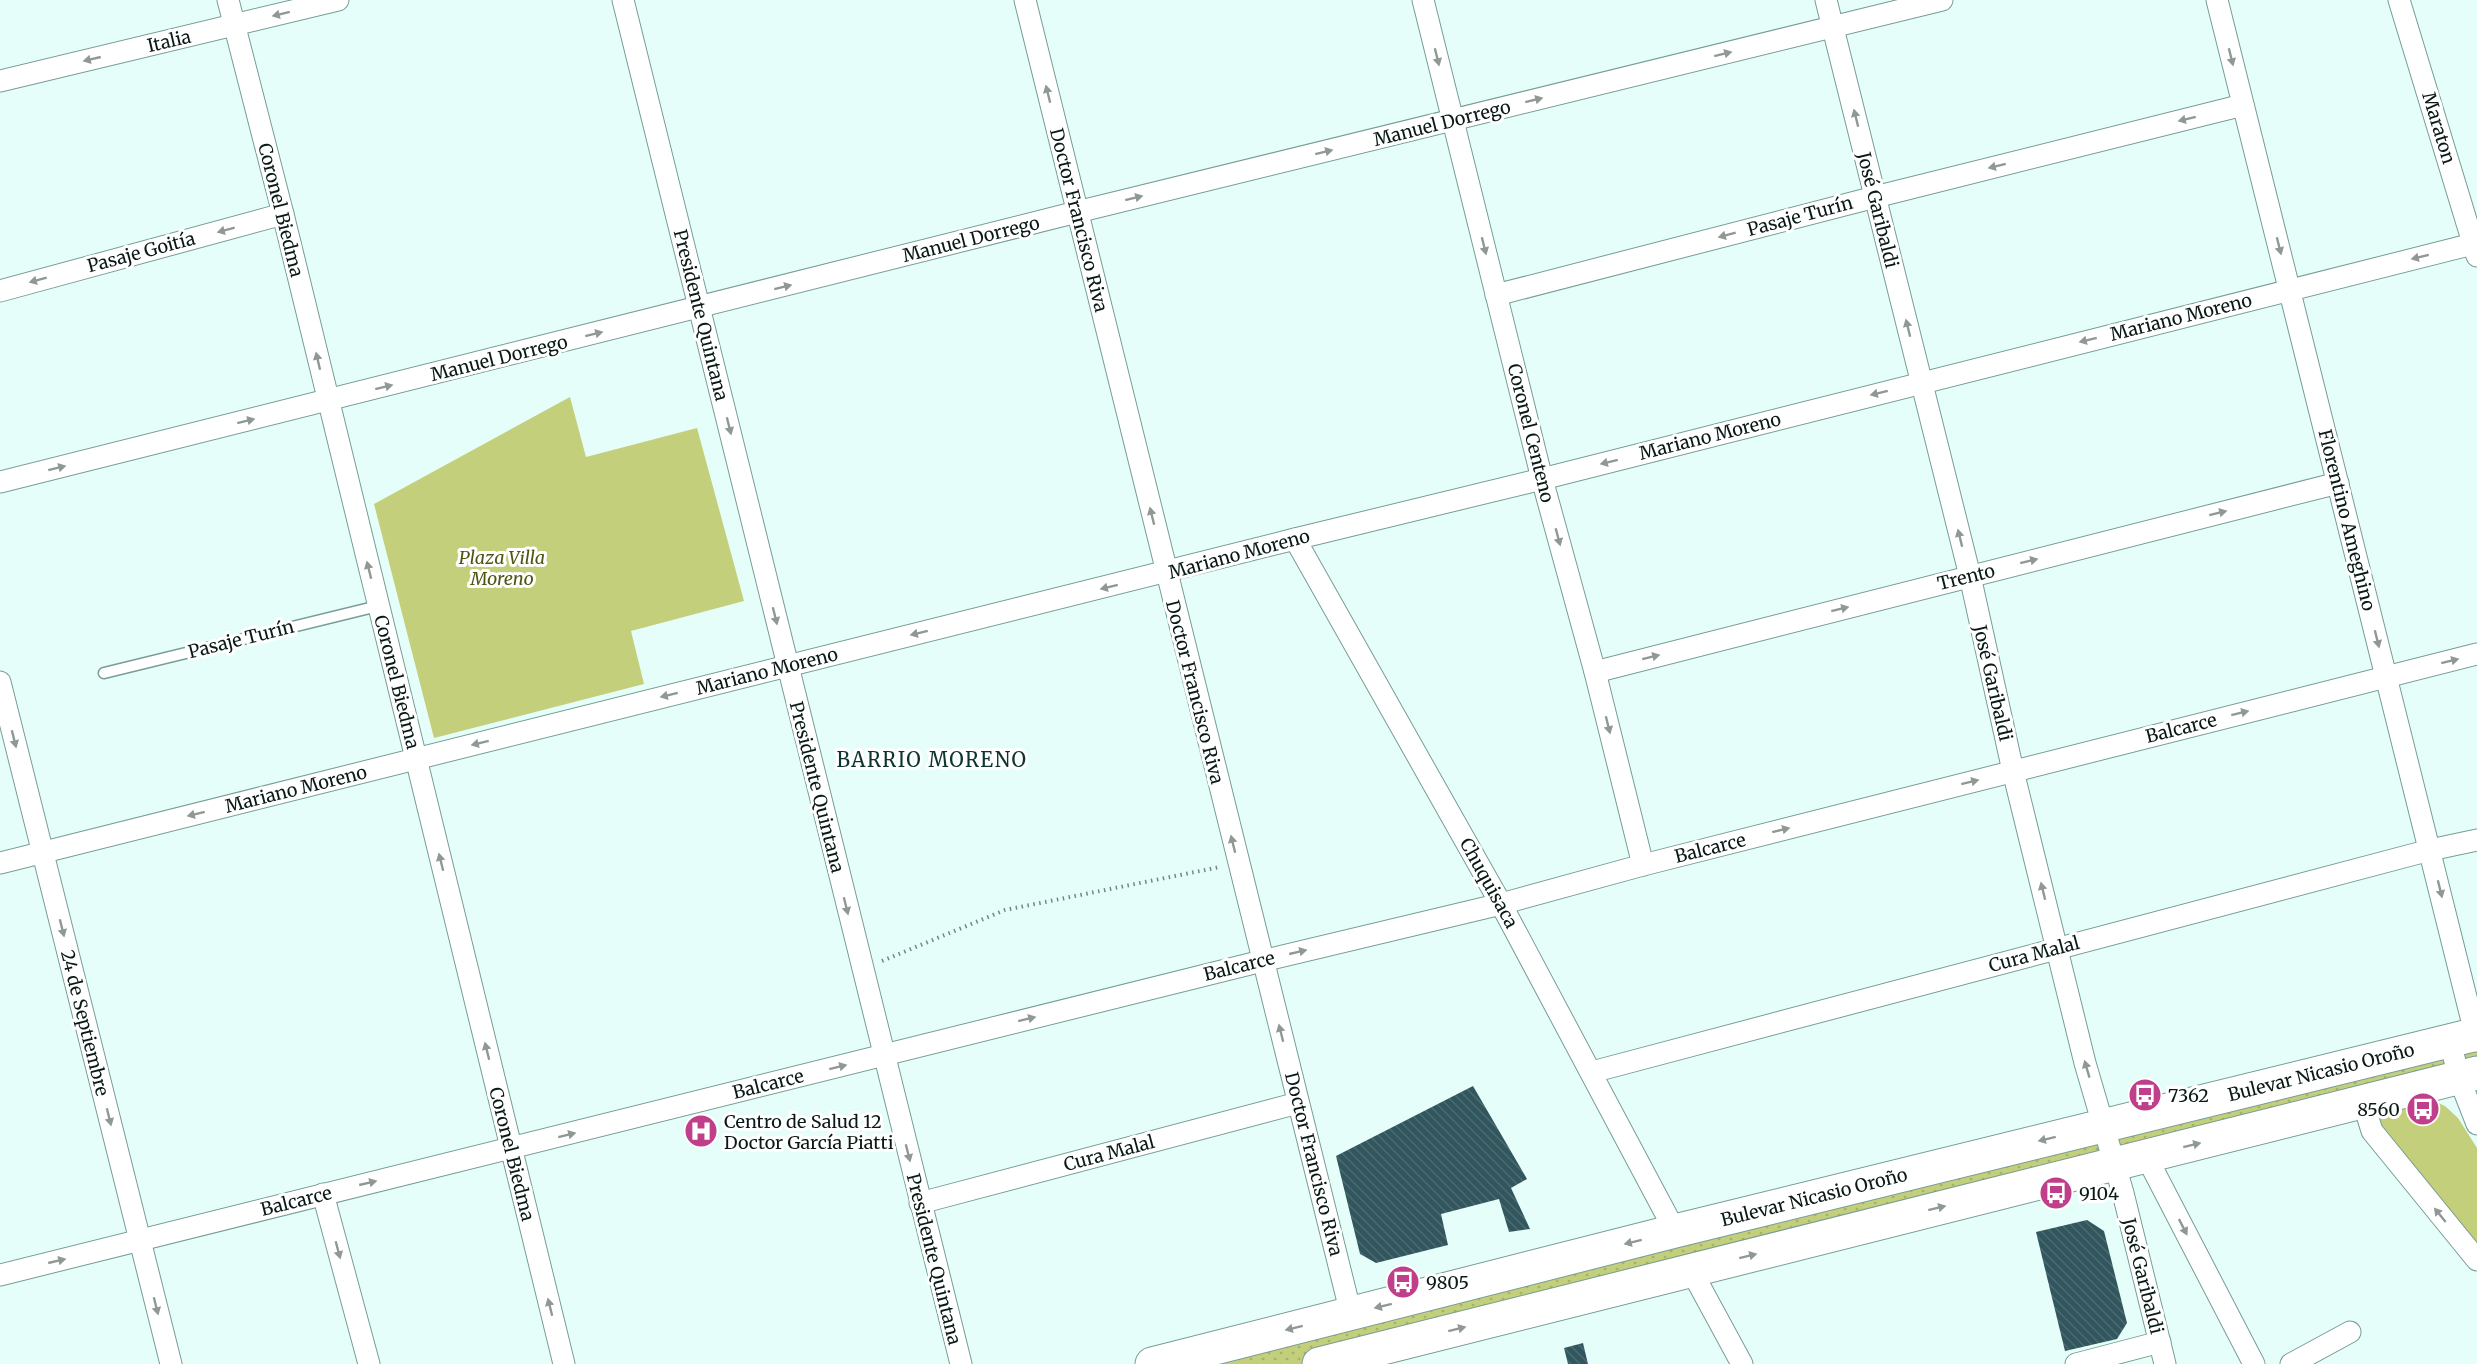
<svg xmlns="http://www.w3.org/2000/svg" width="2477" height="1364" font-family="Merriweather,serif">
<style>
.grass{fill:url(#grass-dots)}
.park{fill:#c3cf7a}
.building{fill:url(#building-back-hatch)}
.lines{fill:none;stroke-linecap:round;stroke-linejoin:round}
.lane-casing{stroke:#779d96;stroke-width:13}
.street-casing{stroke:#779d96;stroke-width:23}
.primary-casing{stroke:#779d96;stroke-width:35}
.path{stroke:#738783;stroke-width:4;stroke-dasharray:1.5 4.5;stroke-linecap:butt}
.lane{stroke:#fff;stroke-width:10}
.street{stroke:#fff;stroke-width:21}
.primary{stroke:#fff;stroke-width:33}
.oneway{fill:#909896}
.labels{text-anchor:middle;dominant-baseline:central;stroke-width:6;stroke-linejoin:round;paint-order:stroke}
.street-label{font-size:18px;fill:#091916;stroke:#fff}
.park-label{font-size:18px;font-style:italic;fill:#4f5612;stroke:#fff}
.poi-label{font-size:18px;fill:#091916;stroke:#fff;text-anchor:start}
.neighbourhood-label{font-size:20px;letter-spacing:1.5px;fill:#0e342f;stroke:#fff}
</style>
<defs>
<pattern id="grass-dots" width="8" height="8" patternUnits="userSpaceOnUse" patternTransform="scale(1.5)"><rect width="8" height="8" fill="#c3cf7a"/><path d="M2 2h.1M6 6h.1" fill="none" stroke="#a6b169" stroke-width="1.8" stroke-linecap="round"/></pattern>
<pattern id="building-back-hatch" width="6" height="6" patternUnits="userSpaceOnUse" patternTransform="scale(1.5)"><rect width="6" height="6" fill="#32565e"/><path d="M-1 5l2 2M0 0l6 6M5-1l2 2" fill="none" stroke="#4c6a70"/></pattern>
</defs>
<rect width="100%" height="100%" fill="#e6fef9"/>
<path class="grass" d="M2477,1034V1073L1319,1364H1152Z"/>
<g class="park">
<path d="M570,397L586,457L697,428L744,601L631,631L644,684L434,738L374,504Z"/>
<path d="M2434,1101L2445,1106L2458,1118L2477,1148V1248L2384,1138L2376,1117L2381,1113Z"/>
</g>
<g class="building">
<path d="M1473,1086L1527,1179L1511,1188L1530,1229L1509,1232L1499,1199L1441,1214L1448,1245L1376,1263L1360,1254L1336,1156Z"/>
<path d="M2087,1220L2104,1231L2127,1323L2117,1339L2065,1351L2036,1232Z"/>
<path d="M1583,1343L1588,1364H1568L1564,1348Z"/>
</g>
<g class="lines">
<g class="lane-casing">
<path id="lane" d="M104,673L378,606"/>
</g>
<g class="street-casing">
<g id="street">
<path d="M228,0L283,214L564,1364"/>
<path d="M623,0L961,1364"/>
<path d="M1025,0L1351,1314"/>
<path d="M1423,0L1542,479L1595,672L1643,865"/>
<path d="M1826,0L1970,576L2013,771L2085,1063L2123,1193L2165,1364"/>
<path d="M2217,0L2477,1041"/>
<path d="M2399,0L2477,256"/>
<path d="M0,81L338,0"/>
<path d="M0,291L283,214"/>
<path d="M1496,295L1875,197L2243,105"/>
<path d="M0,482L1077,212L1942,0"/>
<path d="M1295,539L1501,904L1675,1231"/>
<path d="M1595,672L2338,483"/>
<path d="M0,682L171,1364"/>
<path d="M0,863L1295,539L1542,479L2477,243"/>
<path d="M2450,1041L2459,1078L2477,1124"/>
<path d="M1592,1072L2430,850L2477,840"/>
<path d="M2363,1102L2372,1131L2477,1260"/>
<path d="M2146,1156L2254,1364"/>
<path d="M323,1194L369,1364"/>
<path d="M920,1203L1298,1103"/>
<path d="M1691,1270L1742,1364"/>
<path d="M0,1275L1262,961L1501,904L1643,865L2477,654"/>
<path d="M2076,1364L2160,1342"/>
<path d="M2291,1364L2350,1332"/>
</g>
</g>
<g class="primary-casing">
<g id="primary">
<path d="M1152,1364L1675,1231L2477,1034"/>
<path d="M1319,1364L2477,1073"/>
</g>
</g>
<path class="path" d="M882,961L1005,910L1220,867"/>
<use href="#lane" class="lane"/>
<use href="#street" class="street"/>
<use href="#primary" class="primary"/>
</g>
<defs><path id="oneway-solid" d="M-6-.8H1V-3.2L6.5 0L1 3.2V.8H-6Z" transform="scale(1.5)"/></defs>
<g class="oneway">
<use href="#oneway-solid" transform="translate(281 14) rotate(166)"/>
<use href="#oneway-solid" transform="translate(1723 54) rotate(-14)"/>
<use href="#oneway-solid" transform="translate(1437 57) rotate(76)"/>
<use href="#oneway-solid" transform="translate(2231 57) rotate(76)"/>
<use href="#oneway-solid" transform="translate(92 59) rotate(167)"/>
<use href="#oneway-solid" transform="translate(1048 94) rotate(-104)"/>
<use href="#oneway-solid" transform="translate(1534 100) rotate(-14)"/>
<use href="#oneway-solid" transform="translate(1856 118) rotate(-104)"/>
<use href="#oneway-solid" transform="translate(2187 119) rotate(166)"/>
<use href="#oneway-solid" transform="translate(1324 152) rotate(-14)"/>
<use href="#oneway-solid" transform="translate(1997 166) rotate(166)"/>
<use href="#oneway-solid" transform="translate(1134 198) rotate(-14)"/>
<use href="#oneway-solid" transform="translate(226 230) rotate(165)"/>
<use href="#oneway-solid" transform="translate(1727 235) rotate(165)"/>
<use href="#oneway-solid" transform="translate(1484 246) rotate(76)"/>
<use href="#oneway-solid" transform="translate(2279 246) rotate(76)"/>
<use href="#oneway-solid" transform="translate(2420 257) rotate(166)"/>
<use href="#oneway-solid" transform="translate(38 280) rotate(165)"/>
<use href="#oneway-solid" transform="translate(783 287) rotate(-14)"/>
<use href="#oneway-solid" transform="translate(1908 328) rotate(-104)"/>
<use href="#oneway-solid" transform="translate(594 334) rotate(-14)"/>
<use href="#oneway-solid" transform="translate(2088 340) rotate(166)"/>
<use href="#oneway-solid" transform="translate(318 361) rotate(-103)"/>
<use href="#oneway-solid" transform="translate(384 387) rotate(-14)"/>
<use href="#oneway-solid" transform="translate(1879 393) rotate(166)"/>
<use href="#oneway-solid" transform="translate(246 421) rotate(-14)"/>
<use href="#oneway-solid" transform="translate(729 426) rotate(76)"/>
<use href="#oneway-solid" transform="translate(1609 462) rotate(166)"/>
<use href="#oneway-solid" transform="translate(57 468) rotate(-14)"/>
<use href="#oneway-solid" transform="translate(2218 513) rotate(-14)"/>
<use href="#oneway-solid" transform="translate(1152 516) rotate(-104)"/>
<use href="#oneway-solid" transform="translate(1558 537) rotate(75)"/>
<use href="#oneway-solid" transform="translate(1960 538) rotate(-104)"/>
<use href="#oneway-solid" transform="translate(2029 561) rotate(-14)"/>
<use href="#oneway-solid" transform="translate(369 570) rotate(-104)"/>
<use href="#oneway-solid" transform="translate(1109 587) rotate(166)"/>
<use href="#oneway-solid" transform="translate(1840 609) rotate(-14)"/>
<use href="#oneway-solid" transform="translate(775 616) rotate(76)"/>
<use href="#oneway-solid" transform="translate(919 633) rotate(166)"/>
<use href="#oneway-solid" transform="translate(2377 639) rotate(76)"/>
<use href="#oneway-solid" transform="translate(1651 657) rotate(-14)"/>
<use href="#oneway-solid" transform="translate(2450 661) rotate(-14)"/>
<use href="#oneway-solid" transform="translate(669 695) rotate(166)"/>
<use href="#oneway-solid" transform="translate(2240 713) rotate(-14)"/>
<use href="#oneway-solid" transform="translate(1608 725) rotate(76)"/>
<use href="#oneway-solid" transform="translate(14 739) rotate(76)"/>
<use href="#oneway-solid" transform="translate(480 743) rotate(166)"/>
<use href="#oneway-solid" transform="translate(1970 782) rotate(-14)"/>
<use href="#oneway-solid" transform="translate(196 814) rotate(166)"/>
<use href="#oneway-solid" transform="translate(1781 830) rotate(-14)"/>
<use href="#oneway-solid" transform="translate(1233 844) rotate(-104)"/>
<use href="#oneway-solid" transform="translate(441 862) rotate(-104)"/>
<use href="#oneway-solid" transform="translate(2440 889) rotate(76)"/>
<use href="#oneway-solid" transform="translate(2043 891) rotate(-104)"/>
<use href="#oneway-solid" transform="translate(846 906) rotate(76)"/>
<use href="#oneway-solid" transform="translate(62 928) rotate(76)"/>
<use href="#oneway-solid" transform="translate(1298 952) rotate(-13)"/>
<use href="#oneway-solid" transform="translate(1027 1019) rotate(-14)"/>
<use href="#oneway-solid" transform="translate(1281 1033) rotate(-104)"/>
<use href="#oneway-solid" transform="translate(487 1051) rotate(-104)"/>
<use href="#oneway-solid" transform="translate(838 1067) rotate(-14)"/>
<use href="#oneway-solid" transform="translate(2087 1069) rotate(-106)"/>
<use href="#oneway-solid" transform="translate(109 1117) rotate(76)"/>
<use href="#oneway-solid" transform="translate(567 1135) rotate(-14)"/>
<use href="#oneway-solid" transform="translate(2047 1139) rotate(166)"/>
<use href="#oneway-solid" transform="translate(2192 1145) rotate(-14)"/>
<use href="#oneway-solid" transform="translate(908 1153) rotate(76)"/>
<use href="#oneway-solid" transform="translate(368 1183) rotate(-13)"/>
<use href="#oneway-solid" transform="translate(1937 1208) rotate(-14)"/>
<use href="#oneway-solid" transform="translate(2440 1215) rotate(-129)"/>
<use href="#oneway-solid" transform="translate(2183 1227) rotate(63)"/>
<use href="#oneway-solid" transform="translate(1633 1242) rotate(166)"/>
<use href="#oneway-solid" transform="translate(338 1250) rotate(75)"/>
<use href="#oneway-solid" transform="translate(1748 1256) rotate(-14)"/>
<use href="#oneway-solid" transform="translate(57 1261) rotate(-13)"/>
<use href="#oneway-solid" transform="translate(156 1306) rotate(76)"/>
<use href="#oneway-solid" transform="translate(1383 1306) rotate(166)"/>
<use href="#oneway-solid" transform="translate(550 1307) rotate(-104)"/>
<use href="#oneway-solid" transform="translate(1294 1328) rotate(166)"/>
<use href="#oneway-solid" transform="translate(1457 1329) rotate(-14)"/>
</g>
<defs>
<g id="bus-disc" transform="scale(1.725)"><circle r="9.5" fill="#c03f8a" stroke="#fff"/><path d="M-5-6H5V4H4V6H2V4H-2V6H-4V4H-5ZM-3.5-4V0h7V-4ZM-3.5 1.2v1.5H-2V1.2ZM2 1.2v1.5H3.5V1.2Z" fill="#fff"/></g>
<g id="hospital-disc" transform="scale(1.725)"><circle r="9.5" fill="#c03f8a" stroke="#fff"/><path d="M-5-5h3v3.5h4V-5h3V5h-3V1.5h-4V5h-3Z" fill="#fff"/></g>
</defs>
<g fill-rule="evenodd">
<use href="#bus-disc" x="2145" y="1095"/>
<use href="#bus-disc" x="2423" y="1109"/>
<use href="#hospital-disc" x="701" y="1131"/>
<use href="#bus-disc" x="2056" y="1193"/>
<use href="#bus-disc" x="1403" y="1282"/>
</g>
<g class="labels">
<g class="street-label">
<text transform="translate(169 41) rotate(-13)">Italia</text>
<text transform="translate(1442 123) rotate(-14)">Manuel Dorrego</text>
<text transform="translate(2439 128) rotate(73)">Maraton</text>
<text transform="translate(281 210) rotate(76)">Coronel Biedma</text>
<text transform="translate(1878 210) rotate(76)">José Garibaldi</text>
<text transform="translate(1800 216) rotate(-15)">Pasaje Turín</text>
<text transform="translate(1079 220) rotate(76)">Doctor Francisco Riva</text>
<text transform="translate(971 239) rotate(-14)">Manuel Dorrego</text>
<text transform="translate(141 252) rotate(-15)">Pasaje Goitía</text>
<text transform="translate(701 315) rotate(76)">Presidente Quintana</text>
<text transform="translate(2181 317) rotate(-14)">Mariano Moreno</text>
<text transform="translate(499 358) rotate(-14)">Manuel Dorrego</text>
<text transform="translate(1531 433) rotate(76)">Coronel Centeno</text>
<text transform="translate(1710 436) rotate(-14)">Mariano Moreno</text>
<text transform="translate(2347 520) rotate(76)">Florentino Ameghino</text>
<text transform="translate(1239 554) rotate(-15)">Mariano Moreno</text>
<text transform="translate(1966 577) rotate(-14)">Trento</text>
<text transform="translate(241 639) rotate(-14)">Pasaje Turín</text>
<text transform="translate(767 671) rotate(-14)">Mariano Moreno</text>
<text transform="translate(397 682) rotate(76)">Coronel Biedma</text>
<text transform="translate(1993 683) rotate(77)">José Garibaldi</text>
<text transform="translate(1195 692) rotate(76)">Doctor Francisco Riva</text>
<text transform="translate(2181 728) rotate(-14)">Balcarce</text>
<text transform="translate(817 787) rotate(76)">Presidente Quintana</text>
<text transform="translate(296 789) rotate(-14)">Mariano Moreno</text>
<text transform="translate(1710 848) rotate(-14)">Balcarce</text>
<text transform="translate(1489 883) rotate(61)">Chuquisaca</text>
<text transform="translate(2034 954) rotate(-15)">Cura Malal</text>
<text transform="translate(1239 966) rotate(-14)">Balcarce</text>
<text transform="translate(85 1023) rotate(76)">24 de Septiembre</text>
<text transform="translate(2321 1072) rotate(-14)">Bulevar Nicasio Oroño</text>
<text transform="translate(768 1084) rotate(-14)">Balcarce</text>
<text transform="translate(1109 1153) rotate(-15)">Cura Malal</text>
<text transform="translate(512 1154) rotate(76)">Coronel Biedma</text>
<text transform="translate(1314 1164) rotate(76)">Doctor Francisco Riva</text>
<text transform="translate(1814 1197) rotate(-14)">Bulevar Nicasio Oroño</text>
<text transform="translate(296 1201) rotate(-14)">Balcarce</text>
<text transform="translate(934 1259) rotate(76)">Presidente Quintana</text>
<text transform="translate(2143 1276) rotate(76)">José Garibaldi</text>
</g>
<g class="park-label">
<text x="502" y="557">Plaza Villa<tspan x="502" dy="21">Moreno</tspan></text>
</g>
<g class="poi-label">
<text x="2168" y="1095">7362</text>
<text x="2400" y="1109" text-anchor="end">8560</text>
<text x="724" y="1121">Centro de Salud 12<tspan x="724" dy="21">Doctor García Piatti</tspan></text>
<text x="2079" y="1193">9104</text>
<text x="1426" y="1282">9805</text>
</g>
<g class="neighbourhood-label">
<text x="932" y="759">BARRIO MORENO</text>
</g>
</g>
</svg>
